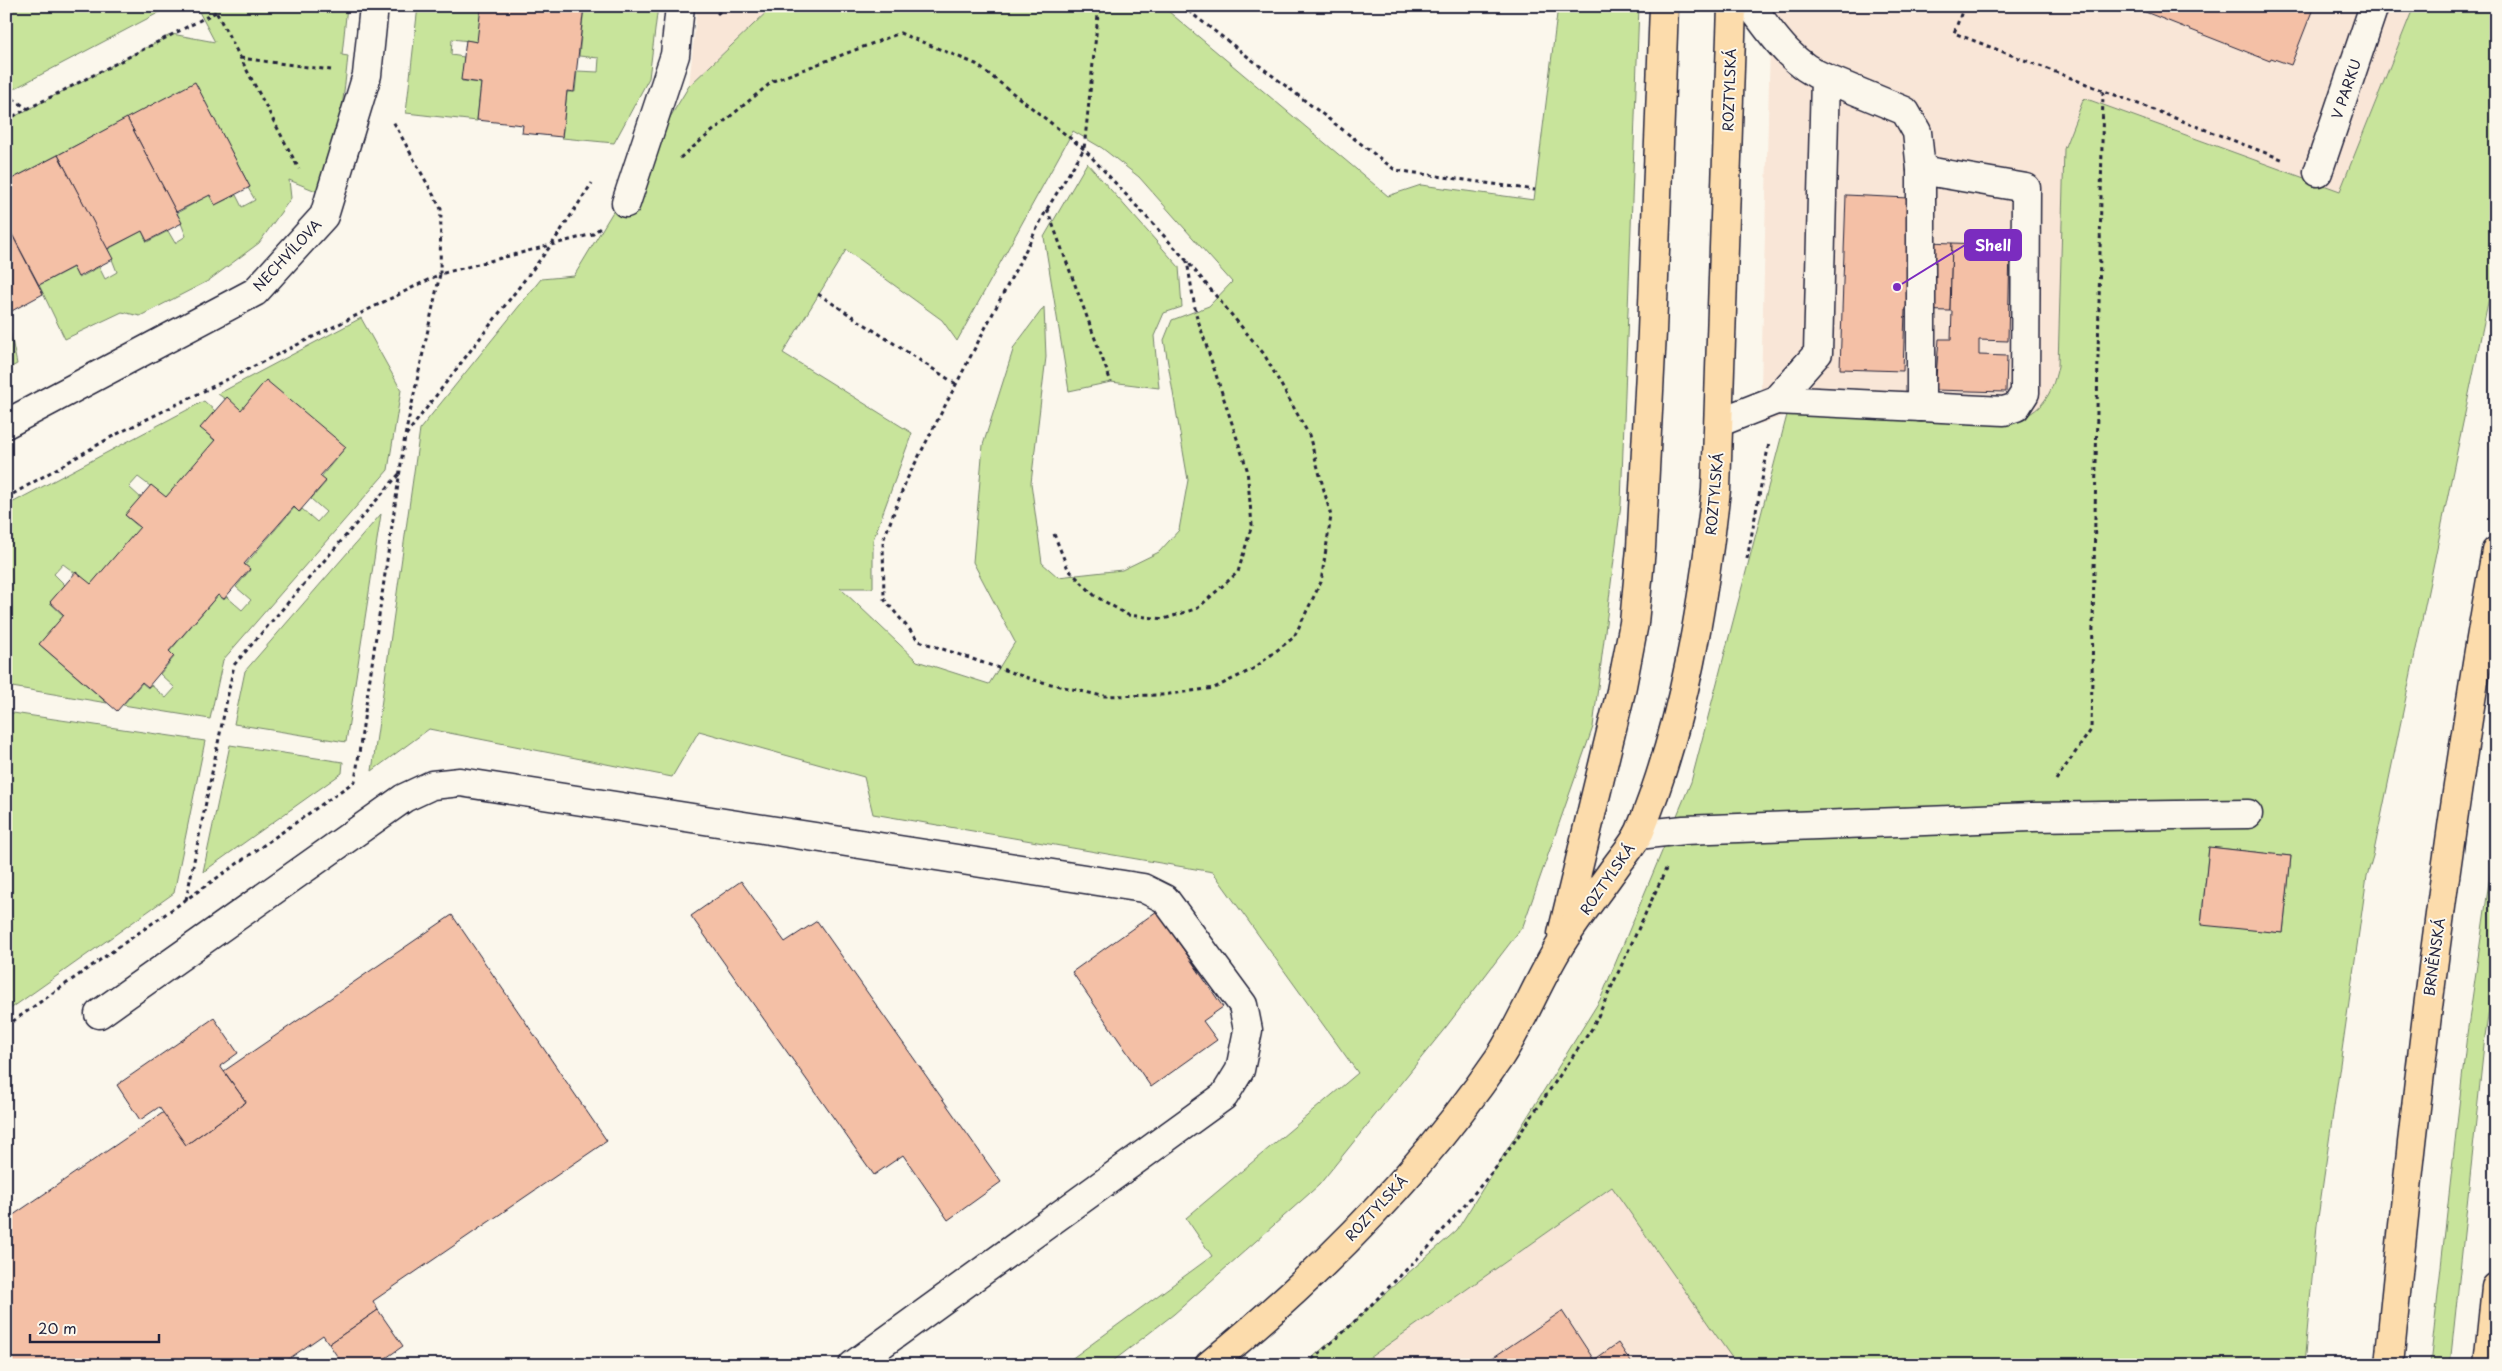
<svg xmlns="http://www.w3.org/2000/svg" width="2502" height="1371" font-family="'Playpen Sans',sans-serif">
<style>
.built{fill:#f9e6d7}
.green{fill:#c8e49b;stroke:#75836b;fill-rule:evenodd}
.building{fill:#f4c0a6;stroke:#22223b}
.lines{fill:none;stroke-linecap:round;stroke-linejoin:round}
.minor-casing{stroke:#22223b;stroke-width:31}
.major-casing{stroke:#22223b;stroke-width:31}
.highway-casing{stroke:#22223b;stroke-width:31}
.path{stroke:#22223b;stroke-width:3;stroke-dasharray:4 4;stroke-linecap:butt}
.minor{stroke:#fbf7ec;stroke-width:28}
.major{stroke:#fcdcac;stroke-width:28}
.highway{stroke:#fcdcac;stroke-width:28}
.labels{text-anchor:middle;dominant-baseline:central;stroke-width:4;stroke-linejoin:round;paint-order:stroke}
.street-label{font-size:14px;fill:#22223b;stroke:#fbf7ec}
.leader{fill:none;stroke:#7b2cbf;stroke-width:2}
.callout-dot{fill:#7b2cbf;stroke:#fbf7ec;stroke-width:2}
.callout{fill:#7b2cbf;stroke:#7b2cbf;stroke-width:2}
.callout-label{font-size:15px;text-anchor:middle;font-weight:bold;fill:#fff}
</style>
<rect width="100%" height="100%" fill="#fbf7ec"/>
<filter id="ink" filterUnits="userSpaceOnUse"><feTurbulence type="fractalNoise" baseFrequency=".02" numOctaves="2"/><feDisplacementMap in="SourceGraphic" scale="10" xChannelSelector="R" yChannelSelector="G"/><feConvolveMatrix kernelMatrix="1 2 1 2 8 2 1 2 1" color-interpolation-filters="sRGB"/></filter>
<g filter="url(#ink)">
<g class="built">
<path d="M697,6H773L689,86Z"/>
<path d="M1771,6H2414L2340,191L2084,98L2064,149L2058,366L2053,388L2042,405L2026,418L2007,423L1787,415L1760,424Z"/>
<path d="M1613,1187L1737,1365H1359Z"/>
</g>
<g class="green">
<path d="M6,6H163L160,12L6,93Z"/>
<path d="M196,6H347L342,55L348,56C343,102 339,150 316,191L289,180L291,198L259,243L208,281L140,316L122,312L65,339L39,285L74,267L79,278L99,267L105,279L117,272L108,249L142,231L147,242L168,231L175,243L186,236L177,213L209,195L215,205L236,195L242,207L255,200L248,188L250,187L195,83L6,182V121L172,34L215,42Z"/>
<path d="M418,6H482L478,42L452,39L451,55L464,57L462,81L481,83L477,121L406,113Z"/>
<path d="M584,6H658L649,78L614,143L562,138L567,92H575L577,71L598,72L599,58L579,56Z"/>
<path d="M773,6H1162L1388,196L1421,185L1534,200L1558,6H1639L1621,504L1593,727L1523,926L1446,1027L1319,1185L1174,1314L1108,1365H1063L1212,1256L1186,1218L1358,1073L1213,872L873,814L864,777L699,731L672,777L429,729L372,771L420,429L541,279L574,276L689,86ZM1073,131L1102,148L1139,177L1232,282L1209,306L1172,320L1164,340L1188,480L1179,530L1159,552L1122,570L1058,577L1042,563L1031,483L1046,357L1044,307L1014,347L983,445L973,562L1015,642L989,684L917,661L840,588H873V540L912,433L783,353L846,250L942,320L957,341Z"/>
<path d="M2414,6H2496V264L2373,856L2367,876L2317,1225L2304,1365H1737L1612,1187L1359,1365H1304L1457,1230L1600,1000L1691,782L1787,415L2007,423C2040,414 2051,399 2058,366L2064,149L2084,98L2340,191ZM2209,847L2291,856L2283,933L2201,924Z"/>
<path d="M1087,163L1179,267L1182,307L1164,313L1154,336L1159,388L1111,382L1069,391L1044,237Z"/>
<path d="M6,311L17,364L6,370Z"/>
<path d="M361,318L401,390L388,470L223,660L210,719L123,705L142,683L148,688L151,685L166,698L175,688L160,674L174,657L169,652L218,595L224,600L227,597L242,610L251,600L236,587L250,570L245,565L294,508L300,512L302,509L317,522L326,512L311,499L326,482L321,477L345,448L241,410L218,394Z"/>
<path d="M204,401L215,411L201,428L215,441L166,498L138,477L129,487L141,498L126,516L140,528L91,585L63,564L54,574L65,585L50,603L64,616L40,645L107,703L6,686V506Z"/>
<path d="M381,514L346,742L234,724L245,671Z"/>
<path d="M6,712L205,741L174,893L6,1012Z"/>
<path d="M230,745L343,762L342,773L203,872Z"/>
<path d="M2496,834V965L2485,1036L2450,1365H2430L2467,1034Z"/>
</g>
<g class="building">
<path d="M481,6H584L574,92L567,91L562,137L522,133L523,125L477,120L481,83L461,80L466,40L477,42Z"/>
<path d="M2130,6H2314L2291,65L2271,58L2270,61Z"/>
<path d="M195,82L250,187L215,205L210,195L176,212L127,118Z"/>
<path d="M127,118L182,223L147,241L142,231L107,249L58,155Z"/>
<path d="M58,155L113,259L78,277L73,267L39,285L6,223V182Z"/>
<path d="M1846,195L1908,198L1907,241L1952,243L1950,311L1905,310L1903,371L1840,369Z"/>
<path d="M6,223L43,294L8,313L6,311Z"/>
<path d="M1952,243L2010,245L2008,341L1979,340V355L2007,356L2006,392L1935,390L1939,339H1951L1952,311H1950Z"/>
<path d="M266,380L346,447L320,476L326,481L299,512L294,507L244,564L250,569L224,599L218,595L169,651L174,656L148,687L142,682L117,711L39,644L64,615L50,602L76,572L91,584L140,527L125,515L151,485L166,497L215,440L200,428L227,397L241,410Z"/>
<path d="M2209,847L2291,856L2283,933L2201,925Z"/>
<path d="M741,881L785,942L817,921L1001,1182L948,1220L903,1155L874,1175L691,916Z"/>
<path d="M1157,911L1223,1007L1203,1021L1217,1040L1151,1087L1072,972Z"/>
<path d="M452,915L607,1141L373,1301L378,1310L329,1344L323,1335L280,1365H6V1220L164,1112L186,1145L246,1102L224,1071Z"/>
<path d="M214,1018L238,1053L220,1066L246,1102L186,1145L159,1107L140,1120L117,1085Z"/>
<path d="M378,1310L403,1346L376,1365H343L329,1344Z"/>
<path d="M1562,1311L1594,1360L1618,1343L1633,1365H1482Z"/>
</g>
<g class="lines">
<g class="minor-casing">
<g id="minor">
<path d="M1921,170L2026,188L2025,393L2016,407L2004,411L1921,407"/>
<path d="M2318,172L2374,6"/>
<path d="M626,203L675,55L680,6"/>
<path d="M1776,400L1921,407V170L1917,132L1905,111L1825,78"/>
<path d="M1720,422L1776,400L1818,353L1825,78C1791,64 1773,35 1751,6"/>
<path d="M6,424L255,292L324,216L367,75L374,6"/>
<path d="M1638,835L1684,830L2031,817L2248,814"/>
<path d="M99,1014L404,798L432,785L460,782L1143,888L1165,899L1243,1005L1248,1030L1240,1070L1224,1096L853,1365"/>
</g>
</g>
<g class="major-casing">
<g id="major">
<path d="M1562,934L1621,691L1634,623L1641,548L1652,332L1664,6"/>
<path d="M1209,1365C1318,1276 1419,1175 1499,1058C1522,1023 1537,983 1559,947C1576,919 1597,893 1616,866C1624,855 1634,844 1640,831C1684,724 1703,605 1716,490L1732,6"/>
</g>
</g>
<g class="highway-casing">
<g id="highway">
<path d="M2389,1365C2415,1092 2448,820 2496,551"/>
<path d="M2488,1365L2496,1287"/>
</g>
</g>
<g class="path">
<path d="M213,6L299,169"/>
<path d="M1182,6L1395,170L1535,190"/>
<path d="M1964,6L1954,33L2284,160"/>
<path d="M717,14L726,6"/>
<path d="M240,58L331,70"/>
<path d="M6,94L28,109"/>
<path d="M6,120L216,12"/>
<path d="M680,158L773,81L900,33L976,64L1084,149L1187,261L1264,354L1309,435L1331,516L1321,582L1294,637L1253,669L1214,688L1162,695L1102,696L1034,680L919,641L884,599L883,541L906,481L1047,209L1084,149L1099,6"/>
<path d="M1047,209L1111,382"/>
<path d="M818,294L956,384"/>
<path d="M406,435L552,244L592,183"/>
<path d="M6,498L113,436L440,274L441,209L393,121"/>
<path d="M1054,534L1068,569L1095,596L1128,615L1164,619L1198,608L1238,572L1252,525L1247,469L1196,314L1187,261"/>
<path d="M1747,559L1769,443"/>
<path d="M2056,780L2091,730L2103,91"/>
<path d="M186,900L234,665L400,473"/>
<path d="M6,1026L355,781L405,436L440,274L593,234L600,228"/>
<path d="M1306,1365L1347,1329L1428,1248L1499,1164L1593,1027L1666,869"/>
</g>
<use href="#minor" class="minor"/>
<use href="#major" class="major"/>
<use href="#highway" class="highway"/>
</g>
</g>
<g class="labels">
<g class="street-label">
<text transform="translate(2346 89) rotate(-71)">V PARKU</text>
<text transform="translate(1729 90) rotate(-88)">ROZTYLSKÁ</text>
<text transform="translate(287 255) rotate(-47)">NECHVÍLOVA</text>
<text transform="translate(1714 494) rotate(-85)">ROZTYLSKÁ</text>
<text transform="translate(1607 879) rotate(-55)">ROZTYLSKÁ</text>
<text transform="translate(2434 957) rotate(-82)">BRNĚNSKÁ</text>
<text transform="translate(1376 1208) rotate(-47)">ROZTYLSKÁ</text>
</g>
</g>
<path class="leader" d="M1897 287L1965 245"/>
<circle class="callout-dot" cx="1897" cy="287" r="5"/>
<rect class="callout" x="1965" y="230" width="56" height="30" rx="5"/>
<g class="callout-label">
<text x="1993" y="251">Shell</text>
</g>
<rect width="2502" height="1371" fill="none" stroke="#fbf7ec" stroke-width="25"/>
<rect x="12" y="12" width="2477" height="1346" fill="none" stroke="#22223b" stroke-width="2" filter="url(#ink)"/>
<path d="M30 1334v8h129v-8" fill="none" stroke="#22223b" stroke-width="2.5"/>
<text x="38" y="1334" font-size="15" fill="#22223b" stroke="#fbf7ec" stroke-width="4" paint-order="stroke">20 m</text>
</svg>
